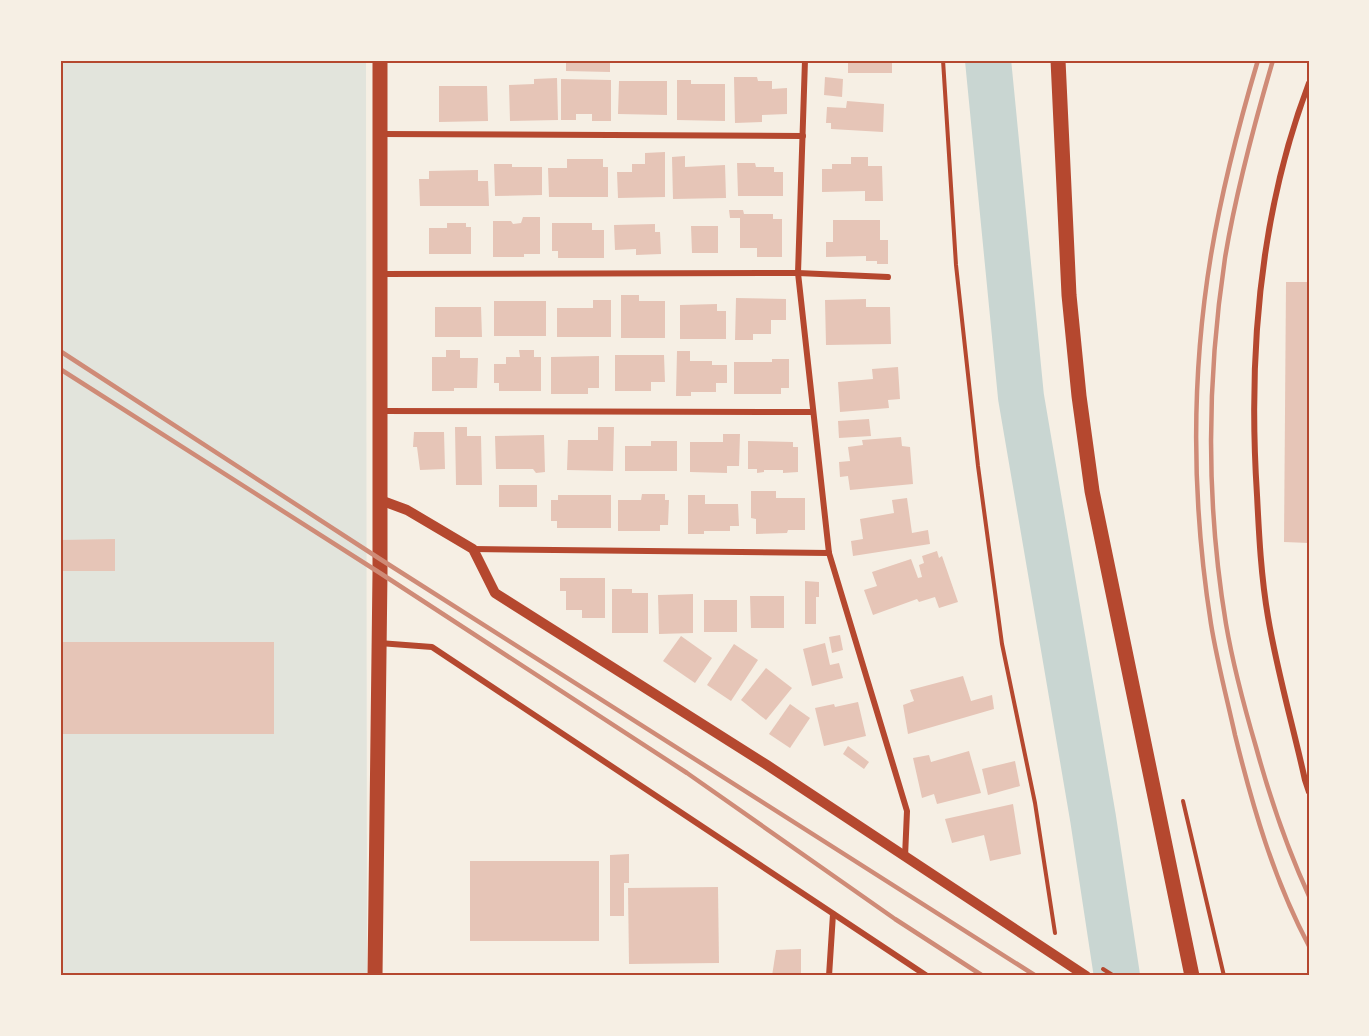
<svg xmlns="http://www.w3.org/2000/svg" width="1369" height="1036" font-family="'Titillium Web',sans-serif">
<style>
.green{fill:#e2e4dc}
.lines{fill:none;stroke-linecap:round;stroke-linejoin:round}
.river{stroke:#c9d6d2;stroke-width:46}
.building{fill:#e6c5b7}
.path{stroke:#b5482f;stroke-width:4}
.minor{stroke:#b5482f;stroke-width:6}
.tertiary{stroke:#b5482f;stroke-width:10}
.primary{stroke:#b5482f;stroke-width:15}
.rail{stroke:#cf8b77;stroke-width:4.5}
.neatline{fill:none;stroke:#b5482f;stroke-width:2}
</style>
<rect width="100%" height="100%" fill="#f6efe4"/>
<path class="green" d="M60,60H366L367,976H60Z"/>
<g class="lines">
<path class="river" d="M988,60L1021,397L1093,818L1117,976"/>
</g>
<g class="building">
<path d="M566,60H610V72L566,71Z"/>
<rect x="848" y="60" width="44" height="13"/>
<path d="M734,77H757L758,81H772V89L787,88V114L762,115V122L735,123Z"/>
<path d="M825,77L843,79L842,97L824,95Z"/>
<path d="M557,78L558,120L510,121L509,85L534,84V79Z"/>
<path d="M561,79L611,80V121H592V114H576V120H561Z"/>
<path d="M677,80H691V84H725V121L677,120Z"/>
<path d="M619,81H667V115L618,114Z"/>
<path d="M439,86H487L488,121L439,122Z"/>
<path d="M847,101L884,104L883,132L831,129V123H826L827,107L846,108Z"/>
<path d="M665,152V197L618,198L617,172H632V164H645V153Z"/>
<path d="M685,156V167L725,165L726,198L673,199L672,157Z"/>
<path d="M851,157H868V166H882L883,201H865V191L822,192V169H832V164H851Z"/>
<path d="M567,159H603V167H608V197H549L548,168H567Z"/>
<path d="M737,163H755L756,167H774V172H783V196H738Z"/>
<path d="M494,164H512V167H542V195L495,196Z"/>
<path d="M478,170V181H488L489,206H420L419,179H429V171Z"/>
<path d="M729,210H743L744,214H773V219H782V257H757V248H740V218H730Z"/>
<path d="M523,217H540V254H524V257H493V221H511L513,224L521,223Z"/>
<path d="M833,220H880V240H888V264H877V261H866V256L826,257V242H833Z"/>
<path d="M447,223H466V227H471V254H429V228H447Z"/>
<path d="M552,223H592V230H604V258H558V251H552Z"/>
<path d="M655,224V232H660L661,254L636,255V249L615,250L614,225Z"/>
<path d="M691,226H718V253H692Z"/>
<path d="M1286,282H1309V543L1284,542Z"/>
<path d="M621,295H639V301H665V338H621Z"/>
<path d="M736,298L786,299V320H771V334H753V340H735Z"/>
<path d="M866,299V307H890L891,344L826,345L825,300Z"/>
<path d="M593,300H611V337H557V308H593Z"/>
<rect x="494" y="301" width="52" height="35"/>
<path d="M717,304V311H726V339H680V305Z"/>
<path d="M435,307H481L482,337H435Z"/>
<path d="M446,350H460V358H478L477,388H454V391H432V357H446Z"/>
<path d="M519,350H534V357H541V391H499V383H494V364H506V357H520Z"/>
<path d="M677,351H690V361H712V365H727V383H716V392H691V396H676Z"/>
<path d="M615,355H664L665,382H651V391H615Z"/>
<path d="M599,356V388H588V394H551V357Z"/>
<path d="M772,359H789V388H781V394H734V362H772Z"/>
<path d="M898,367L900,399L888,400L889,408L840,412L838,382L873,379L872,369Z"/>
<path d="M869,419L871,436L839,438L838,421Z"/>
<path d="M455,427H467V436H481L482,485H456Z"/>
<path d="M598,427H614L613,471L567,470L568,440H598Z"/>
<path d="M414,432H444L445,469L420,470L417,447H413Z"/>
<path d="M723,434H740L739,466H727V473L690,472V442H723Z"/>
<path d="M544,435L545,472L536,473L533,469H496L495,436Z"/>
<path d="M901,437L902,446L910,447L913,484L850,490L848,476L840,477L839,462L850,461L848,447L863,445L862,440Z"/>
<path d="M651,441H677V471H625V446H651Z"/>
<path d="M748,441L793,442V447H798V472L783,473V470H764V472L757,473V469H748Z"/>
<rect x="499" y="485" width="38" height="22"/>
<path d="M751,491H776V498H805V530H788L787,533L756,534V519L751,518Z"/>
<path d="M642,494H665V500H669L668,525H660V531H618V500H641Z"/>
<path d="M558,495H611V528H557V521H551V500H558Z"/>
<path d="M688,495H705V504H738L739,526H730V531H704V534H688Z"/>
<path d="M907,498L912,533L928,530L930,544L853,556L851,541L863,539L860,519L894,513L892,500Z"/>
<path d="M115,539V571H60V540Z"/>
<path d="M937,551L939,558L942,556L958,602L939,608L935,597L919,602L917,599L873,615L864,590L877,586L872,572L911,559L918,578L922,577L919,565L924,563L922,556Z"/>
<path d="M560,578H605V618H582V610H566V591H560Z"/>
<path d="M805,581L819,582V597H816V624H805Z"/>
<path d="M612,589H632V593H648V633H612Z"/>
<path d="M693,594V633L659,634L658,595Z"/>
<path d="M750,596H784V628H751Z"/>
<rect x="704" y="600" width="33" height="32"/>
<path d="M840,635L843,650L832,653L829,637Z"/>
<path d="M681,636L712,658L695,683L663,661Z"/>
<rect x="60" y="642" width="214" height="92"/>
<path d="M825,643L830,665L839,663L843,678L812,686L803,649Z"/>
<path d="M734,644L758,660L731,701L707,685Z"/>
<path d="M766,668L792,688L766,720L741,700Z"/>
<path d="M963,676L971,701L992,695L994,709L908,734L903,705L914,701L910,690Z"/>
<path d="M858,702L866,736L824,746L815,708L834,704L835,707Z"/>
<path d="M790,704L810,718L790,748L769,734Z"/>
<path d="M848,746L869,762L864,769L843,754Z"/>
<path d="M969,751L981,793L937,804L934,794L922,798L913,758L929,755L931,762Z"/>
<path d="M1015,761L1020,786L988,795L982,769Z"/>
<path d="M1013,804L1021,854L990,861L984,835L952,843L945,819Z"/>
<path d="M629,854V883H624V916H610V855Z"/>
<rect x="470" y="861" width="129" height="80"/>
<path d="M718,887L719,963L629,964L628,888Z"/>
<path d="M801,949V976H772L776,950Z"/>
</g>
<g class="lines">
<g class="path">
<path d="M943,60L956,265L978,466L1002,644L1035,803L1055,933"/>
<path d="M1183,801L1224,976"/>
<path d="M1103,969L1114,976"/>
</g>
<g class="minor">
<path d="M805,60L798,273L829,553L907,811L905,857"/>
<path d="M1309,83C1259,214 1248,356 1257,495C1259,535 1261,576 1268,617C1277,671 1293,726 1305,780L1309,792"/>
<path d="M381,134L803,136"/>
<path d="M380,274L798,273L888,277"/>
<path d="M380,411L813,412"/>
<path d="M473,549L829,553"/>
<path d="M379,643L432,647L927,976"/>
<path d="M829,976L833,914"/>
</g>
<path class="tertiary" d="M380,500L407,510L473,549L495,593L767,765L1086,976"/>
<g class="primary">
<path d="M1058,60L1069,295L1079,396L1092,491L1192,976"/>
<path d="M375,976L380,573V60"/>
</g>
<g class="rail">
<path d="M1258,60C1239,124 1222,189 1211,255C1191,376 1192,503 1211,624C1217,661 1227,699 1235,735C1253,808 1274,880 1309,946"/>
<path d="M1273,60C1254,125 1236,191 1225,258C1207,378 1206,504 1226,624C1233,665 1244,706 1256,747C1270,798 1287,848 1309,896"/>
<path d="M60,351L380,559L1036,976"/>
<path d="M60,369L380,573L687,773L895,919L983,976"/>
</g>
</g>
<rect width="1369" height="1036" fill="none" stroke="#f6efe4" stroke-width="123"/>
<rect x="62" y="62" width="1246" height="912" class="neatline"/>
</svg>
